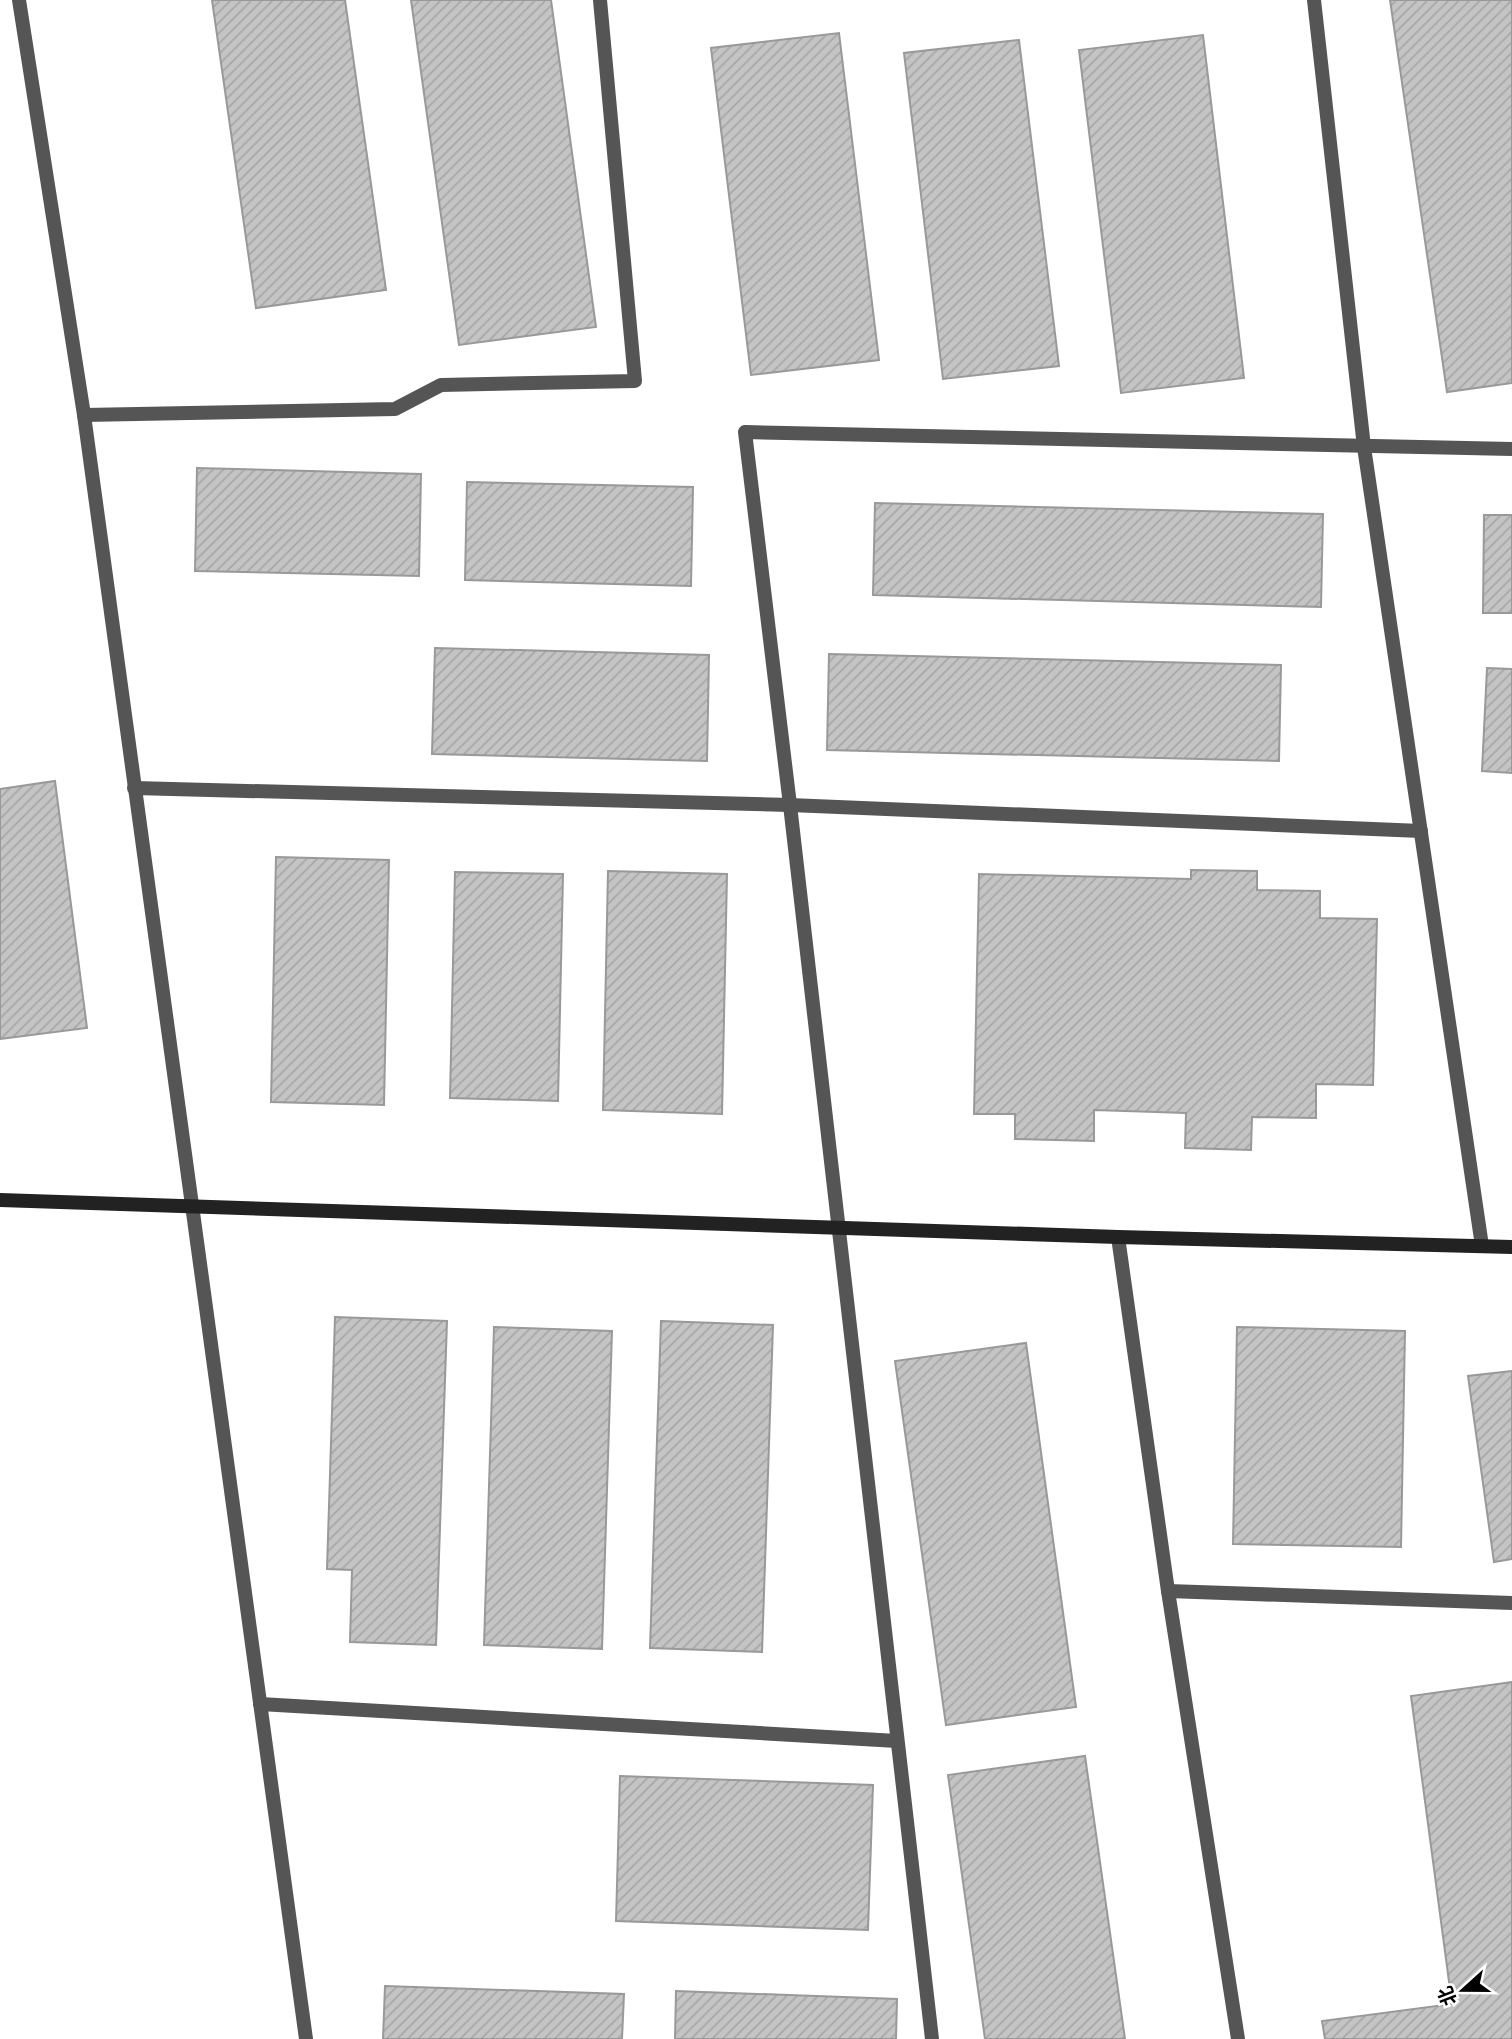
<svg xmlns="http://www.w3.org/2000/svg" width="1512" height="2039" font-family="'IBM Plex Sans','Noto Sans SC',sans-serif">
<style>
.building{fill:url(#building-hatch);stroke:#999;stroke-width:2}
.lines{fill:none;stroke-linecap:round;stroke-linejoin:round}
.street{stroke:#555;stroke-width:14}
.secondary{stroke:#222;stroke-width:14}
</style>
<defs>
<pattern id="building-hatch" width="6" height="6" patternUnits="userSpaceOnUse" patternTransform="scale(1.75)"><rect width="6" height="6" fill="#c4c4c4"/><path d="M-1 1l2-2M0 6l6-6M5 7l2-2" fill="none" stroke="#a7a7a7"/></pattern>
</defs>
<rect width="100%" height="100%" fill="#fff"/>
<g class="building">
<path d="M212,0H345L386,290L256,308Z"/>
<path d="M411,0H551L596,327L459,345Z"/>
<path d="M1390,0H1512V383L1447,392Z"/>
<path d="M839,33L879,360L751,375L711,48Z"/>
<path d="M1203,35L1244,378L1121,393L1079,50Z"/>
<path d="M1019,40L1059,366L943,379L904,53Z"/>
<path d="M197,468L421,474L419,576L195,571Z"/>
<path d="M467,482L693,487L691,586L465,580Z"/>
<path d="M875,503L1323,514L1321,607L873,595Z"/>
<path d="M1484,515H1512V613H1483Z"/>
<path d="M435,648L709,655L707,761L432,754Z"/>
<path d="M829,654L1281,665L1279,761L827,750Z"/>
<path d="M1487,668L1512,669V773L1482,771Z"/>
<path d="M55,781L87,1028L0,1039V789Z"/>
<path d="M276,857L389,860L384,1105L271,1102Z"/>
<path d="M1191,870L1257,871V890L1320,891V918L1377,919L1373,1085L1316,1084V1118L1252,1117L1251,1150L1185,1148L1186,1113L1094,1110V1141L1015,1139V1114H974L979,874L1191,879Z"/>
<path d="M608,871L727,874L722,1114L603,1110Z"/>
<path d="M455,872L563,874L558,1101L450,1098Z"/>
<path d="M335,1317L447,1321L436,1645L350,1642L352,1570L327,1569Z"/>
<path d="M661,1321L773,1325L762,1652L650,1648Z"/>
<path d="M494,1327L612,1331L602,1649L484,1645Z"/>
<path d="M1237,1327L1405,1331L1401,1547L1233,1544Z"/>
<path d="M1026,1343L1076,1707L946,1725L895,1361Z"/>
<path d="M1512,1371V1559L1494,1562L1468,1376Z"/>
<path d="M1512,1682V2039H1325L1322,2021L1452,2004L1411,1696Z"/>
<path d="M1085,1756L1125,2039H985L948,1775Z"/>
<path d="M620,1776L873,1785L868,1930L616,1921Z"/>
<path d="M385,1986L624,1994L622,2039H383Z"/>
<path d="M676,1991L897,1999L896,2039H675Z"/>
</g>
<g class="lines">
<g class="street">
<path d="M19,0L84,415L306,2039"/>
<path d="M1314,0L1364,447L1482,1246"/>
<path d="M84,415L395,409L441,385L635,381L600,0"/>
<path d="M134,788L790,805L1421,831"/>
<path d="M1118,1237L1168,1591L1238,2039"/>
<path d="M1168,1591L1512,1603"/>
<path d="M260,1704L897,1741"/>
<path d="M932,2039L790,805L745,432L1512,449"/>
</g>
<path class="secondary" d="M0,1200L1118,1237L1512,1247"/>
</g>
<g transform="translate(1463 1990) rotate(249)" stroke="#ffffff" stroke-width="5" paint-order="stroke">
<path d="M0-5L12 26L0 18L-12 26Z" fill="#000000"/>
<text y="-10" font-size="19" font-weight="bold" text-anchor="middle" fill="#000000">北</text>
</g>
</svg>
